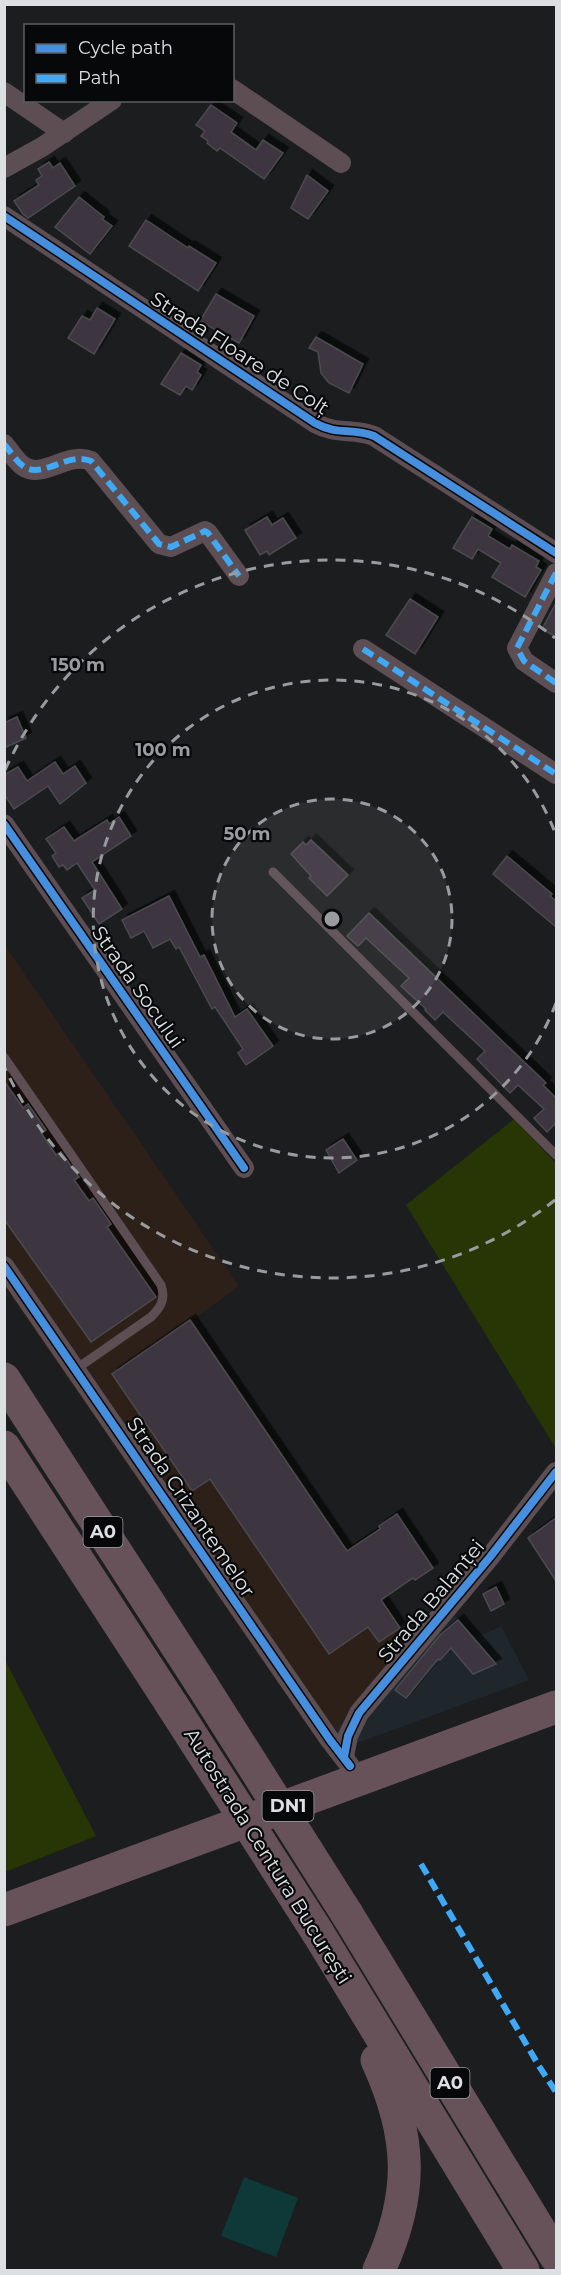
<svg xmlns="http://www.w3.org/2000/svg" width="561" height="2275" font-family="Montserrat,sans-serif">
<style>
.built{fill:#1f272d}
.industrial{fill:#2d2018}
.green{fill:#273604}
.water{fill:#0f3839}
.building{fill:#3d3440;stroke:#4b4b4d;stroke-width:1.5;filter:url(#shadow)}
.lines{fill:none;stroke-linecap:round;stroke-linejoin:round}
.lane{stroke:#5d4e53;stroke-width:9}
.street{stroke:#5d4e53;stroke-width:20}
.highway{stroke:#68525a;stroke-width:33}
.highway-bridge{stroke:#68525a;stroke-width:33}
.quiet{stroke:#3fa9f5;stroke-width:6;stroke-dasharray:12 6;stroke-linecap:butt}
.cycleway-casing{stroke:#060809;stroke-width:11}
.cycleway{stroke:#468fdf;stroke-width:8}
.ring{fill:none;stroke:#999c9e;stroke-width:3;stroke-dasharray:10 8}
.labels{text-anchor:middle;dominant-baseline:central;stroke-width:4.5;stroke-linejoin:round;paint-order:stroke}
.shield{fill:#060809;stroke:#9c9fa1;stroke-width:1.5}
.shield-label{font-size:18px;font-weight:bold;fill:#dde0e2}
.street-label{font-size:20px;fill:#dde0e2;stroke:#060809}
.centre{fill:#999c9e;stroke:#060809;stroke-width:3}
.ring-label{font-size:18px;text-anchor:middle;font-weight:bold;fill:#999c9e;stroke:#060809;stroke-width:4.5;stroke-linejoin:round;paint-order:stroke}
</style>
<defs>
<filter id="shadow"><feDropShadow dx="5.5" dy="-5.5" stdDeviation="0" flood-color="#0009"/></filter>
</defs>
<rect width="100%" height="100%" fill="#1b1d1f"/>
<path class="built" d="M453,1613L476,1638L501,1626L529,1680L330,1753L322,1747L409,1639L421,1655Z"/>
<path class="industrial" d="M4,944L239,1286L193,1320L409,1639L322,1747L5,1287Z"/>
<g class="green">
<path d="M514,1119L556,1163L555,1447L406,1205Z"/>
<path d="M5,1660L96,1836L5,1872Z"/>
</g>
<path class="water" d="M244,2177L298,2198L276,2257L221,2236Z"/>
<g class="building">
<path d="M211,105L237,123L231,132L256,150L263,140L283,153L264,179L220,148L217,151L207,143L208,141L201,136L205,131L196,125Z"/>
<path d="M49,162L53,168L60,163L75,186L28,218L23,214L14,201L39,185L36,180L42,176L38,169Z"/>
<path d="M307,175L328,191L308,219L291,208Z"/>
<path d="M79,197L104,217L102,219L112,226L90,254L55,227Z"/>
<path d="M146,220L188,248L189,246L216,263L198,291L129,246Z"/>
<path d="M216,294L254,316L239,343L200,321Z"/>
<path d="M97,308L115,319L94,354L68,338L82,316L90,320Z"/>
<path d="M316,337L363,364L349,393L329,383L321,373L318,352L309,348Z"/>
<path d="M181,353L201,365L197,372L201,375L192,390L186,386L180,395L161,384Z"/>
<path d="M267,517L272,525L283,518L296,538L269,555L267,551L260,555L245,530Z"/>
<path d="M472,517L492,529L488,536L510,549L512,545L539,561L536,567L541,570L525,597L492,577L501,563L478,549L472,559L453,548Z"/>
<path d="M410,599L438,617L415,654L386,635Z"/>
<path d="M556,603V637L542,629Z"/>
<path d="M17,717L26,738L4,748V723Z"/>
<path d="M55,762L63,774L75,766L86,783L60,804L48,786L14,809L4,794V775L18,767L27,781Z"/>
<path d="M119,817L131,836L92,862L122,909L99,924L82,898L95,890L77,863L67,870L63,865L59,867L52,856L56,853L46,839L64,827L74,841L107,820L109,824Z"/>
<path d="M311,840L348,875L327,896L309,878L311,876L291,854L303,842L306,845Z"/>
<path d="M507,856L552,894L550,896L556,901V927L493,874Z"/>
<path d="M169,896L200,957L204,955L235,1017L247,1009L273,1046L246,1065L238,1053L243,1049L215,1007L212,1009L179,947L176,949L170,939L153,948L144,931L131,938L122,920Z"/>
<path d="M369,913L546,1083L543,1085L555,1097L556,1096V1123L547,1132L534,1118L544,1109L518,1085L510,1093L477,1059L485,1051L443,1012L435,1020L425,1010L426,1009L401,986L409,978L366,938L358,946L347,936Z"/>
<path d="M4,1081L23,1108L28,1104L46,1130L41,1133L56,1155L61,1152L79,1177L74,1180L89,1201L93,1198L111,1224L107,1227L156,1297L91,1342L4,1219Z"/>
<path d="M343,1139L357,1160L339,1173L326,1150Z"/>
<path d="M190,1320L347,1551L380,1529L379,1526L397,1514L433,1568L415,1580L413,1578L381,1600L400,1628L379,1642L368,1627L329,1654L210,1479L192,1491L112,1374Z"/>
<path d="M556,1518V1581L528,1538Z"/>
<path d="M496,1587L504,1604L491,1611L483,1594Z"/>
<path d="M458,1620L496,1664L473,1674L451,1648L440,1660L438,1659L406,1698L395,1690L439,1636Z"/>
</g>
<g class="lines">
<g class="lane">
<path d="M273,872L556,1155"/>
<path d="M4,1057L161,1285C166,1299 161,1307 151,1317L76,1369"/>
</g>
<g class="street">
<path d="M232,89L341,163"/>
<path d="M4,92L64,133"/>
<path d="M4,168L42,147L112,100"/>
<path d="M4,216L315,423C338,436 352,427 374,436L556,553"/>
<path d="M4,444C10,451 16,461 23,466C43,480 67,451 91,461L159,544L171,547L205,531L208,533L239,576"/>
<path d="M556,573L517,648L524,661L556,683"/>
<path d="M363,649L556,774"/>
<path d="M4,824L244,1168"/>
<path d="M4,1266L330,1740L350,1766"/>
<path d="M344,1757L348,1736L359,1713L490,1557L556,1472"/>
</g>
<g class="highway">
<path d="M4,1379L202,1685"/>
<path d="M4,1447L172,1705"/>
<path d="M4,1910L556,1707"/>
<path d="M347,1914L556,2257"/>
<path d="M318,1933L523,2270"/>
<path d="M377,2060C412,2136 414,2194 379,2270"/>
</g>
<g class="highway-bridge">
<path d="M202,1685L347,1914"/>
<path d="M172,1705L318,1933"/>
</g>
<g class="quiet">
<path d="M4,444C10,451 16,461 23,466C43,480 67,451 91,461L159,544L171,547L205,531L208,533L239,576"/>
<path d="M556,573L517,648L524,661L556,683"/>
<path d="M363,649L556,774"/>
<path d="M421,1864L539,2066L556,2092"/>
</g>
<g class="cycleway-casing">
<g id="cycleway">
<path d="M4,216L315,423C338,436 352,427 374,436L556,553"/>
<path d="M4,824L244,1168"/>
<path d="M4,1266L330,1740L350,1766"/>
<path d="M344,1757L348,1736L359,1713L490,1557L556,1472"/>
</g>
</g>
<use href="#cycleway" class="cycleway"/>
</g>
<circle cx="332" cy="919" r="120" fill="#999c9e" fill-opacity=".12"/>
<g class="ring">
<circle cx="332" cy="919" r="120"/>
<path d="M556 1003A239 239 0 1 1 556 835"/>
<path d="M555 1200A359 359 0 0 1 5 1068M5 770A359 359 0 0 1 555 638"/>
</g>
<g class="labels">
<g class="shield">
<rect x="83.5" y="1517" width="39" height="30" rx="4.5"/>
<rect x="262.5" y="1791" width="51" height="30" rx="4.5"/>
<rect x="430.5" y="2068" width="39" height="30" rx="4.5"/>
</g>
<g class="shield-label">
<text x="103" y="1532">A0</text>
<text x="288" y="1806">DN1</text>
<text x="450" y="2083">A0</text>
</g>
<g class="street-label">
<text transform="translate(240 353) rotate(33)">Strada Floare de Colț</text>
<text transform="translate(138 987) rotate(55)">Strada Socului</text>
<text transform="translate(191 1507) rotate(56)">Strada Crizantemelor</text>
<text transform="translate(431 1601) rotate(-50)">Strada Balanței</text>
<text transform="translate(268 1856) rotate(58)">Autostrada Centura București</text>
</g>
</g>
<circle cx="332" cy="919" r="9" class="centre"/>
<g class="ring-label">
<text x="78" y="671">150 m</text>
<text x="163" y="756">100 m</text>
<text x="247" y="840">50 m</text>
</g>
<rect width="561" height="2275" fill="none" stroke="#dde0e2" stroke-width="12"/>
<rect x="24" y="24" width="210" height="78" fill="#060809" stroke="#5c5e60" stroke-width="1.5"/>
<rect x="36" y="44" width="30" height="9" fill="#468fdf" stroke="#5c5e60" stroke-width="1.5"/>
<text x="78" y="54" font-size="18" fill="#dde0e2">Cycle path</text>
<rect x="36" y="74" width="30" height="9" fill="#3fa9f5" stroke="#5c5e60" stroke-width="1.5"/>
<text x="78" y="84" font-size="18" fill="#dde0e2">Path</text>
</svg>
